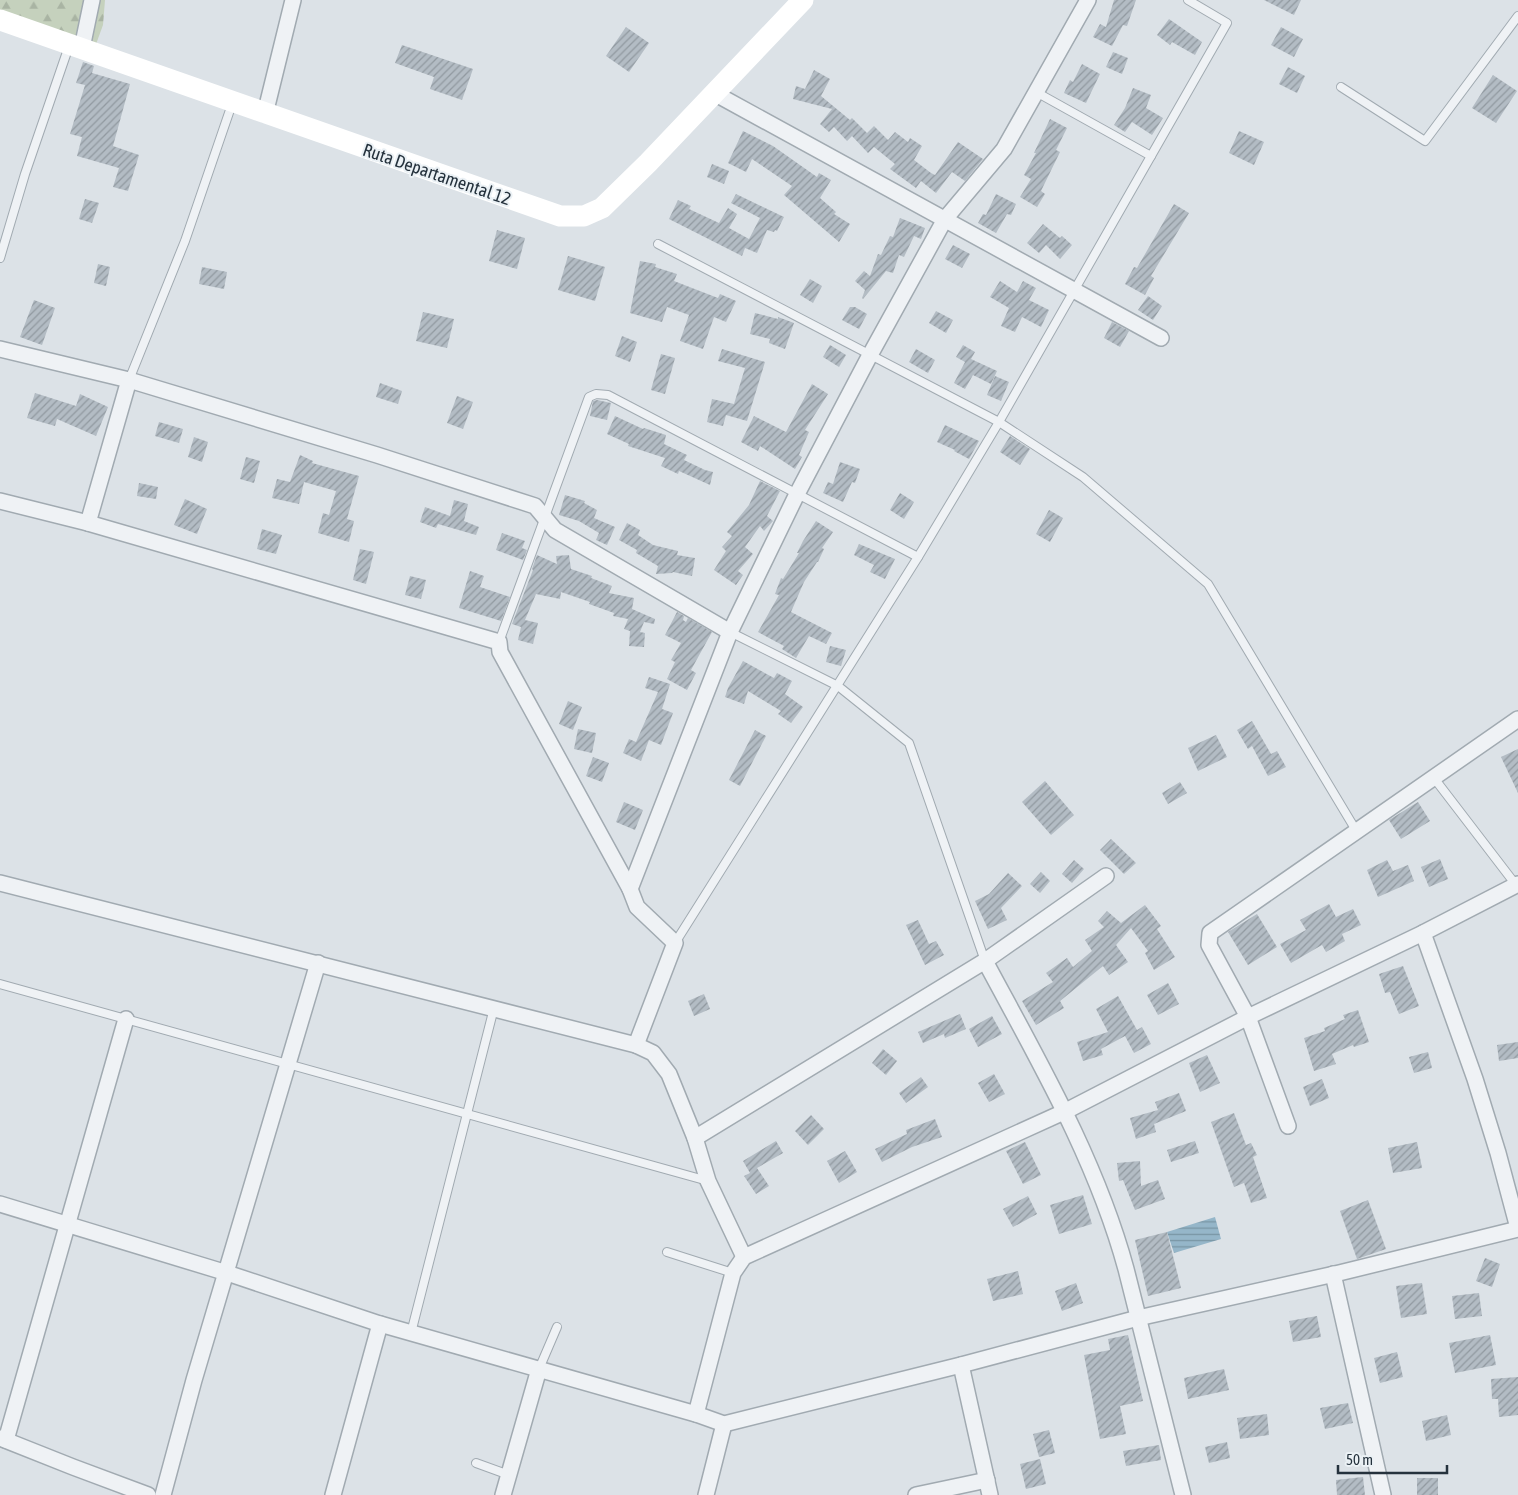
<svg xmlns="http://www.w3.org/2000/svg" width="1518" height="1495" font-family="'Asap Condensed',sans-serif">
<style>
.forest{fill:url(#forest-firs)}
.water{fill:url(#water-rules)}
.building{fill:url(#building-hatch)}
.lines{fill:none;stroke-linecap:round;stroke-linejoin:round}
.lane-casing{stroke:#a1aab1;stroke-width:10}
.street-casing{stroke:#a1aab1;stroke-width:18}
.lane{stroke:#eff2f5;stroke-width:8}
.street{stroke:#eff2f5;stroke-width:15}
.secondary{stroke:#fff;stroke-width:21}
.labels{text-anchor:middle;dominant-baseline:central;stroke-width:4;stroke-linejoin:round;paint-order:stroke}
.street-label{font-size:18px;fill:#25323d;stroke:#ebf1f5}
</style>
<defs>
<pattern id="forest-firs" width="22" height="20" patternUnits="userSpaceOnUse" patternTransform="scale(1.25)"><rect width="22" height="20" fill="#c5d1bd"/><path d="M5 1l3.5 6h-7zM16 11l3.5 6h-7z" fill="#a9b4a3"/></pattern>
<pattern id="water-rules" width="6" height="5" patternUnits="userSpaceOnUse" patternTransform="scale(1.25)"><rect width="6" height="5" fill="#95b6c9"/><path d="M0 2.5h6" fill="none" stroke="#7995a4"/></pattern>
<pattern id="building-hatch" width="6" height="6" patternUnits="userSpaceOnUse" patternTransform="scale(1.25)"><rect width="6" height="6" fill="#b3bcc4"/><path d="M-1 1l2-2M0 6l6-6M5 7l2-2" fill="none" stroke="#9199a0"/></pattern>
</defs>
<rect width="100%" height="100%" fill="#dce2e7"/>
<path class="forest" d="M0,0H105L103,25L95,47L0,26Z"/>
<path class="water" d="M1215,1217L1221,1239L1174,1253L1167,1232Z"/>
<g class="building">
<path d="M1114,0H1136L1127,26L1123,25L1112,46L1093,37L1100,24L1106,27Z"/>
<path d="M1264,0H1301L1294,15Z"/>
<path d="M1169,19L1202,42L1195,55L1172,42L1170,45L1157,35Z"/>
<path d="M626,27L649,43L629,72L606,56Z"/>
<path d="M1281,27L1303,39L1294,57L1271,45Z"/>
<path d="M402,45L473,69L462,100L430,89L434,77L395,63Z"/>
<path d="M1113,52L1128,58L1122,74L1106,67Z"/>
<path d="M83,62L94,66L92,73L130,84L113,146L139,155L128,191L113,187L119,168L77,156L82,137L70,134L85,85L76,83Z"/>
<path d="M1082,64L1100,74L1086,103L1064,93L1070,80L1073,82Z"/>
<path d="M1288,67L1305,76L1297,93L1279,84Z"/>
<path d="M814,70L830,79L821,96L850,120L852,118L867,133L874,126L888,140L895,132L908,142L910,138L922,146L914,160L931,173L935,175L958,142L983,159L965,181L952,172L936,193L921,181L916,188L890,169L895,164L874,147L868,153L852,136L847,141L834,127L829,132L820,124L832,109L793,99L796,86L805,89Z"/>
<path d="M1493,75L1517,91L1496,123L1472,108Z"/>
<path d="M1133,88L1151,95L1146,108L1163,118L1152,135L1132,122L1125,132L1114,125L1125,108Z"/>
<path d="M1050,119L1067,128L1056,150L1060,152L1041,191L1045,194L1037,207L1020,197L1031,179L1024,175L1036,153H1034Z"/>
<path d="M743,131L773,146L817,177L819,173L831,180L820,198L836,212L834,214L850,224L839,242L784,195L792,186L752,159L746,172L728,163Z"/>
<path d="M1239,131L1264,142L1254,165L1229,153Z"/>
<path d="M712,164L729,171L724,184L707,177Z"/>
<path d="M736,194L784,217L777,231L775,230L774,232L767,230L757,253L745,248L742,256L669,219L678,200L691,206L689,209L719,223L728,208L737,214L729,228L749,239L760,218L731,203Z"/>
<path d="M996,194L1016,204L1011,215L1007,214L996,233L978,223L983,214L986,215Z"/>
<path d="M85,199L99,203L92,223L79,219Z"/>
<path d="M1174,204L1189,213L1151,276L1154,278L1145,295L1125,284L1134,267L1137,268Z"/>
<path d="M900,218L925,228L921,239L914,236L904,257L899,255L893,273L886,271L863,299L862,298L865,290L855,281L864,271L870,276L878,254L881,255L890,236L893,237Z"/>
<path d="M1043,224L1060,238L1062,236L1072,245L1060,259L1046,245L1039,253L1027,243Z"/>
<path d="M497,230L525,238L517,269L489,261Z"/>
<path d="M953,245L970,254L962,268L945,259Z"/>
<path d="M568,256L605,267L595,301L558,290Z"/>
<path d="M640,261L656,264L655,267L677,274L674,281L718,298L720,294L736,301L726,322L714,317L703,349L680,341L689,315L667,307L662,322L630,313Z"/>
<path d="M98,264L110,267L106,286L94,283Z"/>
<path d="M202,267L227,272L224,289L199,284Z"/>
<path d="M810,279L822,286L813,303L800,295Z"/>
<path d="M1000,281L1017,292L1023,281L1036,288L1029,300L1049,310L1041,327L1022,317L1015,332L1001,326L1009,308L990,297Z"/>
<path d="M1148,296L1162,306L1153,320L1138,310Z"/>
<path d="M34,300L55,308L42,345L20,337Z"/>
<path d="M850,307H855L867,314L859,329L842,320Z"/>
<path d="M936,311L953,320L946,333L929,323Z"/>
<path d="M423,312L454,319L447,348L416,341Z"/>
<path d="M755,313L778,319V317L794,323L785,349L769,343L770,339L750,334Z"/>
<path d="M1112,322L1129,331L1120,347L1104,338Z"/>
<path d="M622,336L637,342L630,362L615,356Z"/>
<path d="M830,345L846,355L839,367L823,357Z"/>
<path d="M963,345L975,352L971,359L997,371L991,384L973,375L965,389L954,383L965,362L956,357Z"/>
<path d="M722,349L765,362L747,421L726,415L723,426L707,422L712,399L734,404L745,368L718,361Z"/>
<path d="M916,349L935,360L928,373L909,362Z"/>
<path d="M661,354L675,358L665,394L651,390Z"/>
<path d="M995,376L1009,382L1001,401L987,395Z"/>
<path d="M380,383L402,391L398,404L376,397Z"/>
<path d="M812,384L828,394L805,430L809,432L799,455L802,457L795,469L760,446L758,451L741,442L754,416L786,432Z"/>
<path d="M35,393L76,406L80,394L108,407L96,436L57,419L55,426L27,418Z"/>
<path d="M457,396L473,402L463,429L447,423Z"/>
<path d="M597,400L611,403L607,420L590,416L593,401Z"/>
<path d="M615,416L643,429L644,428L666,435L664,444L687,455L684,460L705,470L713,472L710,485L679,471L678,474L661,466L665,458L628,446L629,444L607,434Z"/>
<path d="M159,422L183,429L179,443L155,436Z"/>
<path d="M945,425L979,441L969,459L954,451L955,450L937,442Z"/>
<path d="M1010,436L1030,449L1020,465L1000,452Z"/>
<path d="M194,437L208,442L202,462L188,457Z"/>
<path d="M300,455L313,461L312,463L359,476L347,519L354,521L349,542L318,533L323,513L329,515L336,491L304,482L299,504L272,498L277,479L290,482Z"/>
<path d="M246,457L260,461L254,483L240,479Z"/>
<path d="M840,462L860,469L855,483L852,482L843,502L823,493L828,482L833,484Z"/>
<path d="M760,481L780,491L767,516L773,521L764,531L760,526L745,547L753,554L738,571L743,575L736,585L714,570L726,551L722,547L732,536L727,532L749,505Z"/>
<path d="M139,483L158,487L156,499L137,496Z"/>
<path d="M900,493L914,502L904,519L890,510Z"/>
<path d="M565,495L585,501L584,503L597,510L594,518L615,527L607,545L596,540L599,533L579,521L559,515Z"/>
<path d="M185,499L207,509L197,534L174,525Z"/>
<path d="M454,500L468,504L464,521L479,527L476,535L438,524L436,528L420,522L425,507L450,516Z"/>
<path d="M1049,510L1063,518L1050,542L1036,534Z"/>
<path d="M816,521L833,532L822,548L824,549L818,562H817L804,582L791,612L832,633L826,644L809,636L796,658L782,649L784,646L758,632L779,595L775,594L781,578L783,579L799,553H797L803,541Z"/>
<path d="M627,523L640,530L638,535L653,545L678,551L677,555L695,558L692,576L673,572L672,573L656,574L658,566L636,553L637,550L619,540Z"/>
<path d="M262,529L282,535L276,554L257,549Z"/>
<path d="M502,533L525,541L522,548L527,550L523,560L496,550Z"/>
<path d="M859,544L895,559L885,579L870,572L874,565L854,555Z"/>
<path d="M360,549L374,552L366,584L353,580Z"/>
<path d="M537,555L557,564L556,556L569,555L571,569L592,576L591,578L612,586L609,593L634,598L632,609L655,619L654,624L644,622L640,632L645,633L644,647L629,646L630,631L624,629L628,619L613,616L614,613L589,604L590,602L561,592L560,599L536,594L525,620L538,623L533,644L518,640L521,627L512,624L533,570L532,569Z"/>
<path d="M470,571L484,576L480,587L510,597L501,621L459,608Z"/>
<path d="M410,576L426,580L421,599L405,595Z"/>
<path d="M677,612L684,616L683,620L686,622L688,618L712,632L691,670L696,673L687,690L667,679L675,662L671,660L681,643L665,635Z"/>
<path d="M830,646L846,650L841,666L826,662Z"/>
<path d="M743,661L774,678L777,673L792,681L785,694L803,707L791,723L778,714L781,711L748,691L744,704L725,697L728,688Z"/>
<path d="M649,677L670,684L662,709L673,713L661,745L649,740L641,761L623,753L629,739L636,742L658,692L645,688Z"/>
<path d="M568,701L582,707L573,730L559,724Z"/>
<path d="M1252,721L1271,754L1277,751L1286,767L1268,776L1252,746L1248,749L1237,730Z"/>
<path d="M578,729L596,733L592,753L574,749Z"/>
<path d="M755,730L766,736L740,786L729,780Z"/>
<path d="M1216,735L1227,757L1198,771L1188,748Z"/>
<path d="M1518,749V793L1501,757Z"/>
<path d="M593,757L609,763L602,782L586,776Z"/>
<path d="M1045,781L1074,815L1051,835L1022,802Z"/>
<path d="M1180,782L1187,793L1168,804L1162,793Z"/>
<path d="M624,802L643,810L635,830L616,822Z"/>
<path d="M1418,802L1430,821L1401,839L1389,820Z"/>
<path d="M1111,839L1136,863L1124,874L1100,850Z"/>
<path d="M1440,859L1448,879L1429,887L1421,867Z"/>
<path d="M1074,860L1084,869L1072,883L1062,874Z"/>
<path d="M1387,860L1393,871L1408,865L1414,881L1378,897L1367,870Z"/>
<path d="M1041,872L1050,881L1040,893L1030,884Z"/>
<path d="M1008,873L1022,886L1001,908L1007,920L988,929L975,901L989,894Z"/>
<path d="M1329,904L1336,917L1353,909L1361,925L1342,934L1345,941L1326,952L1322,945L1291,963L1280,944L1306,930L1300,920Z"/>
<path d="M1145,905L1161,926L1157,929L1175,957L1154,970L1145,953L1148,951L1131,928L1116,945L1128,962L1109,975L1103,966L1060,1001L1064,1008L1036,1025L1022,1001L1053,982L1046,973L1067,958L1073,967L1092,951L1085,940L1104,927L1098,921L1107,911L1121,923Z"/>
<path d="M1257,914L1277,947L1248,965L1228,932Z"/>
<path d="M918,920L929,944L936,941L944,955L925,965L906,925Z"/>
<path d="M1403,966L1419,1006L1399,1014L1390,992L1385,993L1379,974Z"/>
<path d="M1168,983L1179,1004L1158,1015L1147,995Z"/>
<path d="M704,994L710,1009L694,1016L688,1001Z"/>
<path d="M1118,996L1137,1030L1142,1027L1151,1044L1134,1053L1125,1036L1101,1049L1103,1055L1083,1061L1077,1042L1108,1032L1096,1009Z"/>
<path d="M1358,1010L1369,1042L1354,1047L1353,1045L1332,1054L1336,1064L1314,1071L1304,1038L1325,1031L1324,1028L1345,1019L1343,1015Z"/>
<path d="M960,1014L966,1029L945,1038L944,1034L923,1043L918,1032Z"/>
<path d="M992,1016L1002,1034L978,1047L969,1029Z"/>
<path d="M1518,1042V1058L1499,1061L1497,1045Z"/>
<path d="M883,1049L897,1061L886,1075L872,1063Z"/>
<path d="M1428,1052L1432,1068L1414,1073L1409,1057Z"/>
<path d="M1207,1055L1220,1083L1200,1092L1189,1063Z"/>
<path d="M994,1074L1005,1094L989,1102L978,1083Z"/>
<path d="M921,1077L928,1087L906,1103L899,1093Z"/>
<path d="M1322,1079L1329,1098L1310,1106L1303,1087Z"/>
<path d="M1179,1093L1186,1111L1154,1124L1156,1132L1136,1139L1130,1118L1158,1110L1155,1102Z"/>
<path d="M1234,1113L1246,1145L1251,1143L1257,1155L1253,1157L1267,1198L1251,1203L1244,1183L1234,1187L1211,1122Z"/>
<path d="M811,1115L824,1129L808,1145L795,1131Z"/>
<path d="M935,1119L942,1137L912,1147L882,1162L875,1149L907,1134L906,1130Z"/>
<path d="M776,1141L783,1153L757,1168L769,1186L756,1194L744,1176L750,1173L743,1161Z"/>
<path d="M1195,1141L1199,1153L1171,1162L1167,1150Z"/>
<path d="M1025,1142L1041,1175L1023,1184L1006,1151Z"/>
<path d="M1417,1142L1422,1168L1393,1173L1388,1148Z"/>
<path d="M845,1151L857,1172L839,1183L827,1161Z"/>
<path d="M1140,1161L1141,1186L1158,1180L1165,1199L1135,1210L1123,1180L1119,1181L1117,1163Z"/>
<path d="M1083,1195L1092,1224L1059,1234L1050,1205Z"/>
<path d="M1028,1196L1037,1214L1013,1227L1003,1209Z"/>
<path d="M1368,1200L1386,1249L1357,1259L1340,1211Z"/>
<path d="M1167,1232L1181,1288L1148,1296L1135,1240Z"/>
<path d="M1485,1258L1500,1264L1492,1287L1476,1281Z"/>
<path d="M1018,1271L1023,1294L993,1301L987,1279Z"/>
<path d="M1076,1283L1083,1303L1062,1311L1055,1291Z"/>
<path d="M1422,1283L1427,1314L1401,1318L1396,1286Z"/>
<path d="M1479,1293L1482,1316L1455,1319L1452,1296Z"/>
<path d="M1317,1316L1321,1337L1293,1342L1289,1321Z"/>
<path d="M1128,1335L1143,1401L1120,1406L1126,1434L1100,1439L1084,1355L1110,1350L1108,1339Z"/>
<path d="M1490,1335L1496,1365L1455,1373L1449,1343Z"/>
<path d="M1397,1352L1403,1377L1380,1383L1374,1358Z"/>
<path d="M1224,1369L1229,1390L1188,1399L1184,1378Z"/>
<path d="M1518,1377V1415L1499,1417L1498,1399H1492L1491,1379Z"/>
<path d="M1348,1403L1353,1423L1325,1429L1320,1408Z"/>
<path d="M1267,1414L1269,1435L1240,1439L1237,1418Z"/>
<path d="M1447,1415L1451,1435L1426,1441L1422,1421Z"/>
<path d="M1049,1430L1055,1453L1039,1457L1033,1434Z"/>
<path d="M1227,1442L1230,1458L1209,1463L1205,1447Z"/>
<path d="M1159,1445L1161,1460L1126,1466L1123,1451Z"/>
<path d="M1040,1459L1046,1484L1026,1489L1020,1464Z"/>
<path d="M1363,1477L1365,1495H1337L1336,1480Z"/>
<rect x="1417" y="1478" width="21" height="17"/>
</g>
<g class="lines">
<g class="lane-casing">
<g id="lane">
<path d="M1341,87L1425,141L1518,16"/>
<path d="M1036,92L1151,156"/>
<path d="M658,244L999,422L1083,477L1208,584L1357,832"/>
<path d="M0,258L25,174L69,46"/>
<path d="M129,380L185,241L232,104"/>
<path d="M730,632L838,686L909,743L985,961"/>
<path d="M499,642L589,397L596,394L608,395L918,557"/>
<path d="M1434,778L1516,885"/>
<path d="M675,943L918,557L999,422L1227,23L1188,0"/>
<path d="M0,984L708,1181"/>
<path d="M667,1252L733,1273"/>
<path d="M411,1333L494,1008"/>
<path d="M539,1369L557,1327"/>
<path d="M476,1463L509,1475"/>
</g>
</g>
<g class="street-casing">
<g id="street">
<path d="M82,48L92,0"/>
<path d="M714,93L1161,338"/>
<path d="M265,114L293,0"/>
<path d="M0,349L129,380L377,455L535,506L555,530L730,632"/>
<path d="M0,501L88,523L499,642L500,652L630,889L637,907L675,943L636,1045"/>
<path d="M88,523L129,380"/>
<path d="M0,883L636,1045L653,1053L669,1074L695,1138L708,1181L744,1257"/>
<path d="M630,889L730,632L797,494L870,355L945,219L1004,149L1088,0"/>
<path d="M1423,933L1475,1079L1498,1153L1518,1228"/>
<path d="M985,961C1038,1060 1096,1159 1126,1269L1183,1495"/>
<path d="M1288,1126L1248,1017L1209,945L1210,933L1518,719"/>
<path d="M695,1138L985,961L1106,876"/>
<path d="M0,1204L227,1273L380,1324L696,1414L724,1424L961,1365L1138,1318L1339,1273L1518,1229"/>
<path d="M1333,1274L1383,1495"/>
<path d="M961,1365L990,1495"/>
<path d="M696,1414L733,1273L744,1257L1066,1111L1248,1017L1423,933L1518,884"/>
<path d="M0,1438L73,1467L148,1495"/>
<path d="M6,1440L126,1019"/>
<path d="M163,1495L194,1380L318,963"/>
<path d="M333,1495L380,1324"/>
<path d="M503,1495L539,1369"/>
<path d="M706,1495L724,1424"/>
<path d="M916,1495L987,1480"/>
</g>
</g>
<use href="#lane" class="lane"/>
<use href="#street" class="street"/>
<path class="secondary" d="M0,20L560,216H584L602,208L648,163L803,0"/>
</g>
<g class="labels">
<g class="street-label">
<text transform="translate(437 174) rotate(19)">Ruta Departamental 12</text>
</g>
</g>
<path d="M1338 1465v8h109v-8" fill="none" stroke="#25323d" stroke-width="2.5"/>
<text x="1346" y="1465" font-size="15" fill="#25323d" stroke="#ebf1f5" stroke-width="4" paint-order="stroke">50 m</text>
</svg>
